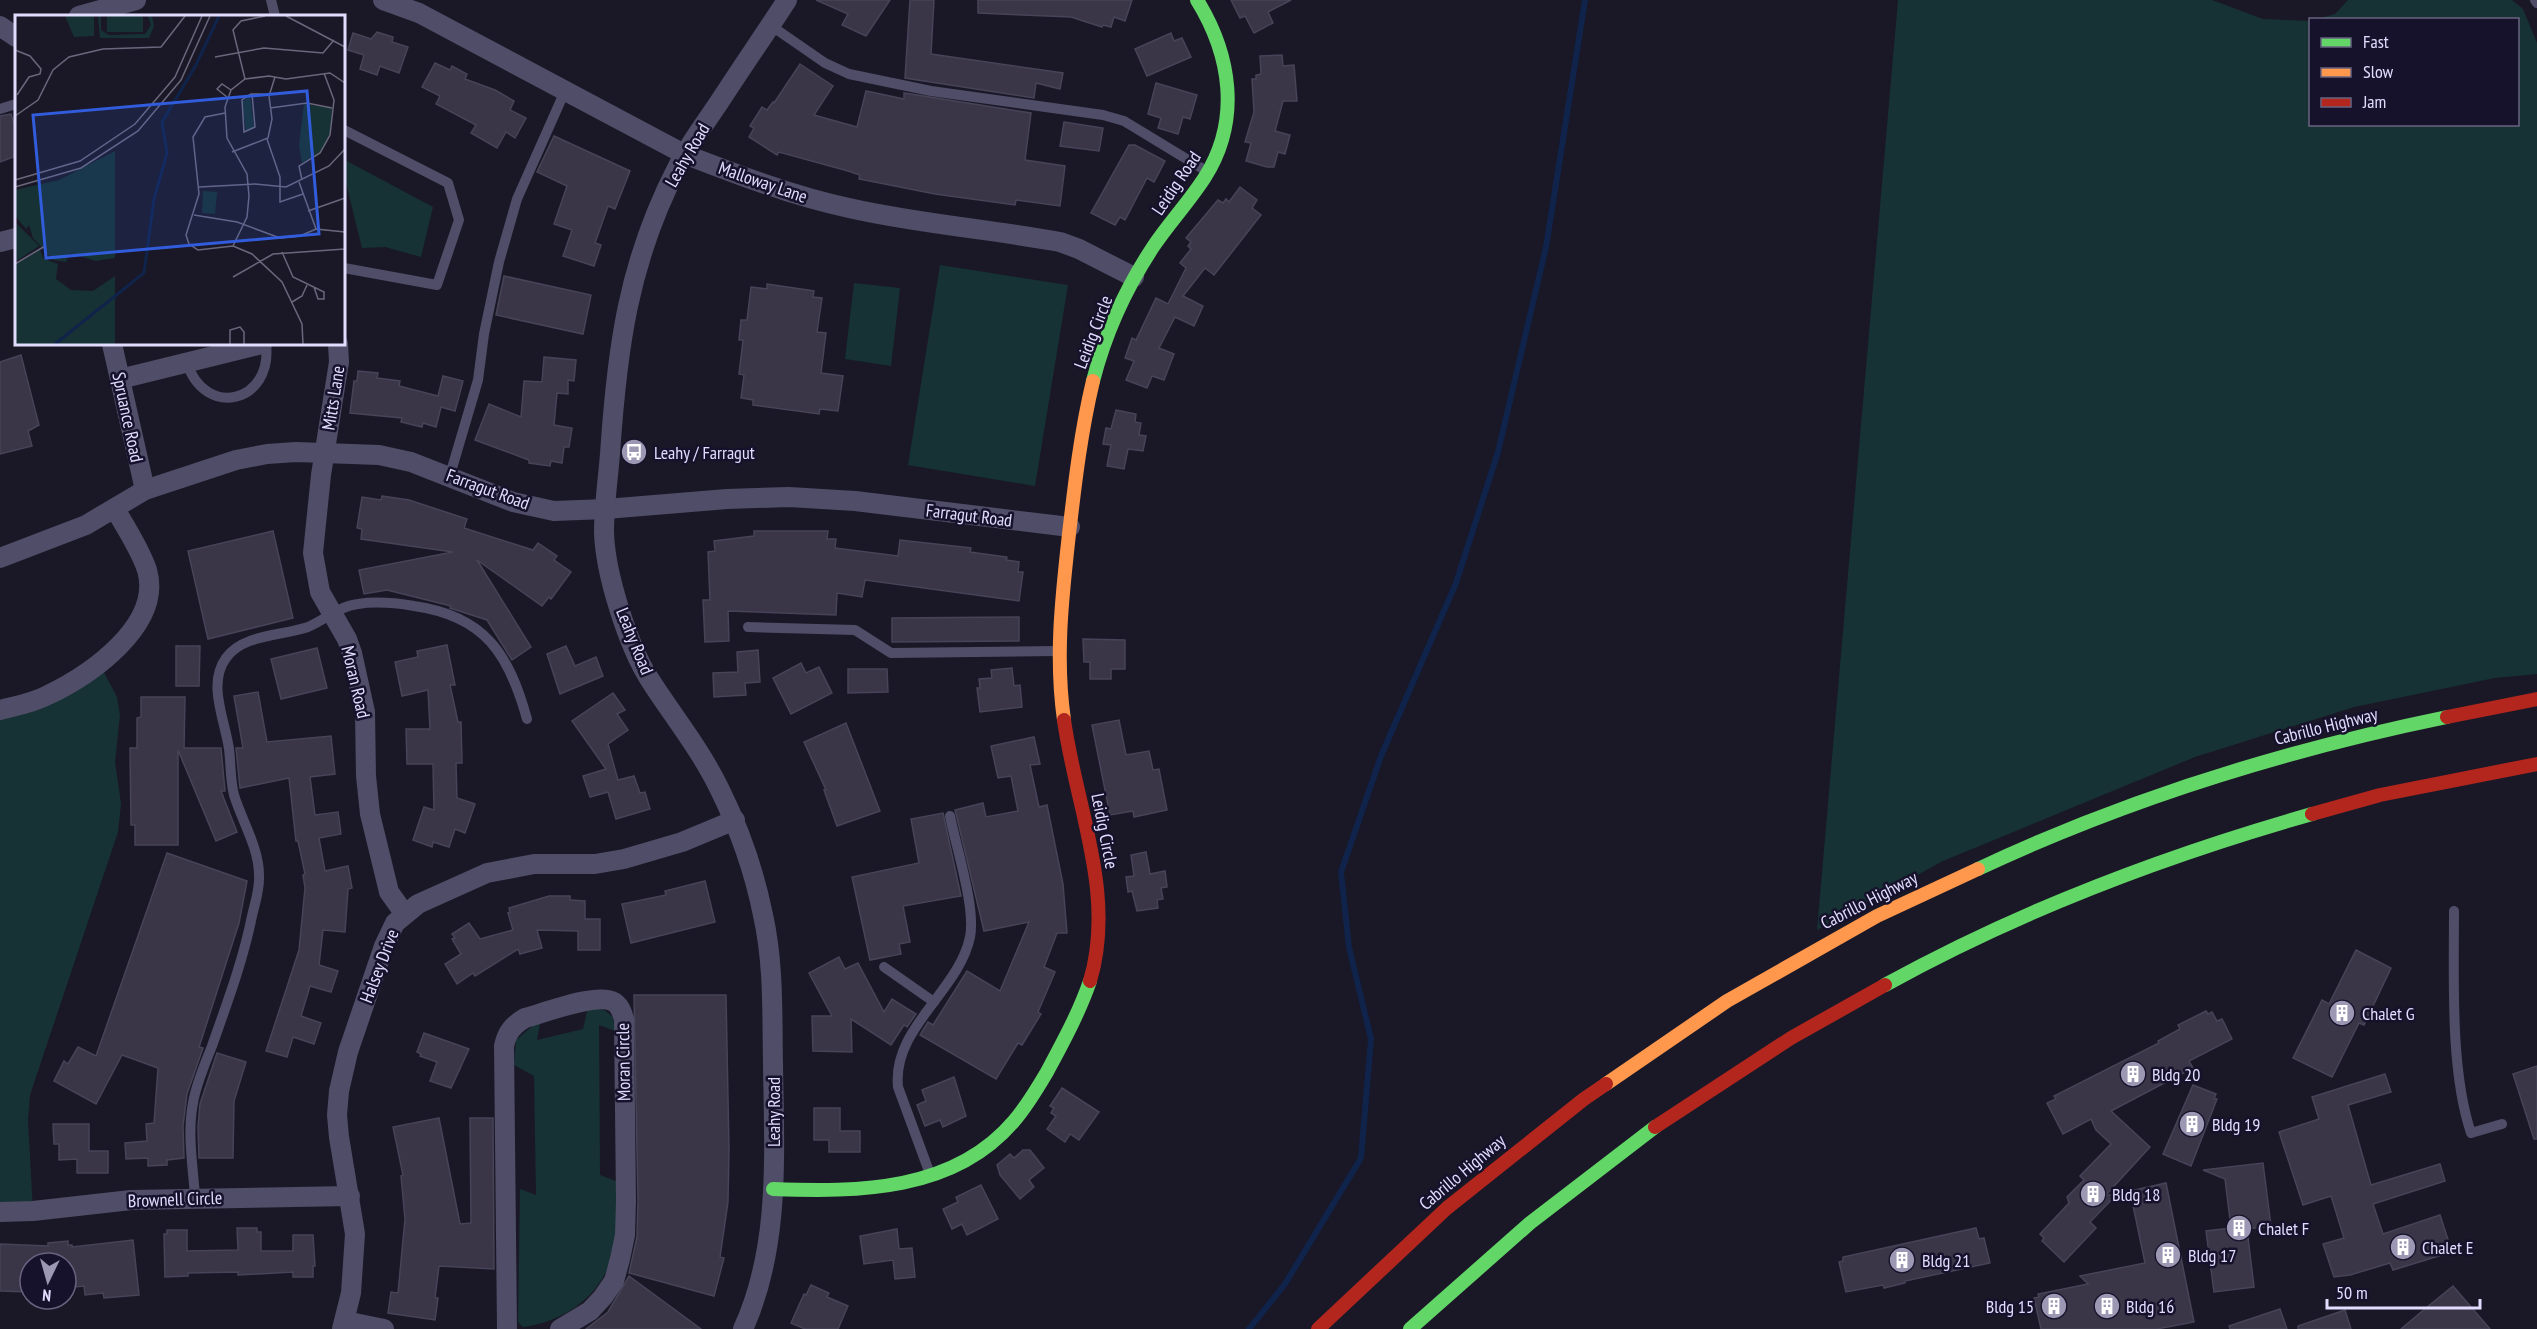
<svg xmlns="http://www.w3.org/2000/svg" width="2537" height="1329" font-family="'PT Sans Narrow',sans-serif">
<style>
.green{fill:#163234}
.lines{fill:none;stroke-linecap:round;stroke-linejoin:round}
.stream{stroke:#0f234b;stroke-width:6}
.building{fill:#3a3647;stroke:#474358;stroke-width:1.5}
.lane{stroke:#4f4d67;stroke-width:10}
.street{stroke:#4f4d67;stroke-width:20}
.fast{stroke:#63d668;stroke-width:14}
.slow{stroke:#ff974d;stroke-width:14}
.jam{stroke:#b3261e;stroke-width:14}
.labels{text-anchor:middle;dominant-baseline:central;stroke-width:5;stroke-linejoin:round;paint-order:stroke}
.street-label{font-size:18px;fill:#e2ddff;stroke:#17122c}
.poi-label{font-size:18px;fill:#e2ddff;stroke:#17122c;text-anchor:start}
.inset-river{fill:none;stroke:#0f234b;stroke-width:3}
.inset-road{fill:none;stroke:#6a677d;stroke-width:1.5}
.view{fill:#315cdc;fill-opacity:0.15;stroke:#315cdc;stroke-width:3}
.inset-edge{fill:none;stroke:#e2ddff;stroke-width:3}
</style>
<rect width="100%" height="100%" fill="#1a1826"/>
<g class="green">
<path d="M1898,0H2212L2263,19L2310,21V124H2518V20L2317,19L2335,14L2348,0H2512L2523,9L2537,43V674L2495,678L2354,707L2195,757L1943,861L1817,930Z"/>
<path d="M345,160L433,207L421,257L385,247L362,248L344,175Z"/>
<path d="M940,265L1068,285L1035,486L908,465Z"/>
<path d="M854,283L900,288L891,366L845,359Z"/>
<path d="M99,663L117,697L120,715L115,762L121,804L118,832L30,1095L28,1120L33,1211L0,1212V710Z"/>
<path d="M594,1008L604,1010L613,1017L615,1031L599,1025L600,1175L616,1181C616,1201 617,1222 615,1242C609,1290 569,1321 523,1327L518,1322L520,1189L536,1195L534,1076L514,1065L516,1040L541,1019L537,1040L583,1029L587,1011Z"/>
</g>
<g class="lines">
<path class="stream" d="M1249,1329L1285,1284L1361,1158L1371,1039L1349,947L1341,872L1381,756L1456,583L1498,452L1546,247L1585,0"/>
</g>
<g class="building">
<path d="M816,0H890L866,36L842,25L848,14Z"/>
<path d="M910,0H934L931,54L1063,73L1060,89L1036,83L1034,98L905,78Z"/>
<path d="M978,0H1132L1125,21L1114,17L1111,27L1103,25L1102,27L1071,17L978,13Z"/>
<path d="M1231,0H1291L1268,12L1273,23L1254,33L1245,16L1240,18Z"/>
<path d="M377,32L393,37L392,42L408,47L399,73L380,66L377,75L360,69L364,55L348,50L353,33L371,39Z"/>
<path d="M1171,33L1174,41L1182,38L1191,57L1147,76L1135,49Z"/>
<path d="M1282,55L1283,66L1294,65L1297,101H1283L1275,131L1290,135L1285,154L1278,152L1274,167H1267L1246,161L1251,143L1245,142L1254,112L1252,79H1256V75L1261,74L1260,56Z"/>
<path d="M435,63L450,70L452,66L467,74L465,79L495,90L514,101L510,110L526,118L515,138L506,132L497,148L471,133L476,125L436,104L440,96L422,87Z"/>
<path d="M800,64L833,86L814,115L857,127L866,91L904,99V93L1031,113L1025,160L1065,166L1060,206L1016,200L1015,205L935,194L859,179L860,175L848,171L779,152L777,155L749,137L754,128L750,126L762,107L767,110L773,102L774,103Z"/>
<path d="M1156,83L1197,95L1190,119L1183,117L1178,134L1158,128L1161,118L1148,114Z"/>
<path d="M11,114L16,130V156L0,162V116Z"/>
<path d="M1064,122L1103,128L1099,151L1060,146Z"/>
<path d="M554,136L630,171L615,209L608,206L595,243L601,245L594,266L563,256L572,230L554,224L567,186L537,172Z"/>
<path d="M1129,145H1135L1165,161L1154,182L1147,178L1125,220L1120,217L1115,225L1091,213Z"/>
<path d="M1240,187L1257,200L1252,208L1261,215L1214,275L1205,268L1183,296L1203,306L1194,326L1175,317L1159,348L1174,354L1164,380L1152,376L1147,388L1126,380L1134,361L1125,358L1132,338L1136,340L1156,298L1168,304L1186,268L1180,263L1191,249L1188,246L1191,242L1186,238L1218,200L1223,203L1226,199L1229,202Z"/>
<path d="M504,276L591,295L583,334L496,315Z"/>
<path d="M767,284L814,291L813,297L822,298L817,332L826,333L821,373L843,376L838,411L820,409L819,414L753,405V400L741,398L744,375L739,374L743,340H739L741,320H747L751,287L767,289Z"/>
<path d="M21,355L39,425L28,431L32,446L0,454V362Z"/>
<path d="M544,357L576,360L574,381L568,380V394L557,393L554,425L572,428L569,447H564L562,463L551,461L550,466L529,463V460L475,440L489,404L521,417L524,381L542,382Z"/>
<path d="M358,371L378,373L377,378L400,381L399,386L438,396L443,376L463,381L455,411L441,407L436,427L423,423L422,427L401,422L402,418L350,413L354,381H357Z"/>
<path d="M1116,410L1136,414L1135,422L1141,423L1139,435L1146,436L1143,451L1128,449L1124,469L1107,466L1111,445L1103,444L1106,428L1111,429Z"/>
<path d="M382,496L409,500L467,519L464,528L533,550L538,543L557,556L554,560L571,572L551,599L549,597L542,606L477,560L531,647L512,660L487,620L450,608L451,606L387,590L364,594L359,570L453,552L361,539L362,529L357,528L362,497L381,500Z"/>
<path d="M273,531L293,618L208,639L188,551Z"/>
<path d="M754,531H828L827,539H836L835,548L898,556L900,540L971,548L970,552L1007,557L1006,560L1019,562L1018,572H1023L1019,601L865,580L862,597L837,593L836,615L728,611L729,641L705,642L703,600H710L708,552L715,551L714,541L754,536Z"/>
<path d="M1019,617V641L892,642V618Z"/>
<path d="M1083,639L1125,640V669H1111V679H1090V662H1084Z"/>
<path d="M447,645L455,685H450L458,722H461L462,763H456L457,798L475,804L465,833L455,829L449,847L433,842L432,847L413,840L424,807L434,810L433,764H407L406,729H430L428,690L402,696L395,662L418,657L417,651Z"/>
<path d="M176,646H200L199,686H176Z"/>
<path d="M566,646L575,666L596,657L603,676L560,694L547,654Z"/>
<path d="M317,648L327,688L281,699L271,659Z"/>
<path d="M758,650L760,682L745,683L746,695L714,697L713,673L738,672L737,652Z"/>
<path d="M801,663L806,673L819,667L832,693L791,714L773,678Z"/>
<path d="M1012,668L1014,686L1020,685L1022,707L980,712L977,688H980L979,679L992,678L991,670Z"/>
<path d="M848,669H887L888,692L848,693Z"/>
<path d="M258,692L267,742L331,736L335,774L310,777L315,815L338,812L341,834L319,838L325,871L348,866L352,888L348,889L345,932L323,930L319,965L338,971L331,992L310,986L301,1016L321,1023L314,1044L293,1037L287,1057L266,1051L299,950L305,888L303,875L305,874L298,841H296L289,778L240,788L236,748H243L234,696Z"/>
<path d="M613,693L625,710L617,714L628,730L608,744L618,780L634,776L640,793L645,792L650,809L616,819L608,792L590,797L583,776L606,769L572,721Z"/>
<path d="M141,697H185L184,748H221L225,791H221L237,832L216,841L178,750V845H135V825H131L130,748H137V718L141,717Z"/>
<path d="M1119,720L1126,755L1149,751L1153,770L1159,769L1167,810L1134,817L1133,811L1110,815L1092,725Z"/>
<path d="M846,723L880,811L837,826L824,790H826L804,742Z"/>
<path d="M1034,737L1040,764L1030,765L1039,807L1047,805L1063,884L1067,933H1057L1044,967L1055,972L1038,1012L1041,1014L1022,1045L1018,1043L996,1079L920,1035L928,1022L933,1025L967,971L1000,991L1029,922L984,931L955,810L983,803L986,817L1018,811L1011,776L998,778L991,746Z"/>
<path d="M943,813L961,896L903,906L910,942L899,944L901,954L870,960L852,877L919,863L911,819Z"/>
<path d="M1146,852L1150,874L1165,871L1167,887L1161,888L1163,899L1157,900L1158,908L1137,911L1132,891L1128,892L1126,877L1134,876L1131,855Z"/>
<path d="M167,853L247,881L239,923L202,1038L199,1047L203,1048L187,1094L183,1126L184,1158L167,1160V1165L148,1166V1158L126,1159L125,1143L147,1141L146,1124L154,1123L158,1068L122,1055L96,1104L54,1081L64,1061L68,1064L78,1047L96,1056Z"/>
<path d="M705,881L715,922L631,943L622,904L666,895L665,891Z"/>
<path d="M549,896H570V900L585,901V919H600V950H578V931L537,930L542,948L520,954L518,949L475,976L473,973L457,984L445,964L461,954L452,939L455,938L452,934L469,923L480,939L513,930L508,913L510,912L509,908Z"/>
<path d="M2356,950L2391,968L2364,1025L2359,1023L2332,1077L2293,1058L2322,1000L2329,1004Z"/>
<path d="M839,957L845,969L858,963L884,1012L892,999L916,1014L907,1027L904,1025L891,1045L851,1019L852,1052L813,1051L812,1016H832L809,973Z"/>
<path d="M634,995H726L729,1150L728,1202L720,1257L724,1258L714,1296L629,1273L637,1237L638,1201Z"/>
<path d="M2206,1011L2208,1014L2212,1012L2217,1021L2222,1019L2232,1039L2189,1061L2193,1068L2111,1111L2150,1147L2105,1196L2118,1193L2090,1222L2096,1228L2064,1262L2042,1241L2044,1238L2040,1234L2069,1203L2067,1197L2084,1180L2080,1176L2111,1144L2096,1130L2091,1119L2063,1134L2047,1103L2056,1099L2054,1096L2159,1043L2158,1041L2180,1029L2178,1025Z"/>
<path d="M424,1033L469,1049L451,1088L430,1081L437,1062L420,1056L421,1054L417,1052Z"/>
<path d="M217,1053L246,1062L234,1101L233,1158H199L198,1127L200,1104Z"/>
<path d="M2537,1066V1139H2534L2513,1074Z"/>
<path d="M2385,1074L2391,1092L2348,1105L2371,1185L2440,1164L2445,1181L2373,1204L2383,1234L2440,1215L2452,1252L2393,1270L2390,1263L2350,1275L2334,1277L2323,1244L2344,1238L2331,1196L2303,1205L2279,1132L2319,1119L2312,1097Z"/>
<path d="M954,1077L966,1116L943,1127L940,1120L925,1126L917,1105L926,1101L922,1090Z"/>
<path d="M2193,1085L2216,1094L2214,1099H2217L2191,1166L2163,1154Z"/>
<path d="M1062,1088L1099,1112L1079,1140L1070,1134L1065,1142L1047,1129L1056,1116L1051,1113L1054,1108L1050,1106Z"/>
<path d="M814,1108H840V1131H860V1152H829V1140H814Z"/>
<path d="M439,1118L460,1224L471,1223L470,1118H493L494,1269L439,1266L435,1298H438L435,1320L388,1313L391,1292L398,1293L405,1219L401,1176L403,1175L393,1127Z"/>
<path d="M53,1124H89V1151H108V1173H77V1159L59,1160V1144H54Z"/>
<path d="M1023,1150H1030L1044,1168L1029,1180L1034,1187L1020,1199L1000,1175L997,1165L1010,1154L1014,1158Z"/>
<path d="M2263,1163L2271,1226L2247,1229L2254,1287L2214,1292L2206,1231L2231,1228L2225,1179L2203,1170Z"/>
<path d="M2166,1183L2194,1322L2157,1329H2041L2034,1298L2039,1297L2038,1294L2088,1284L2080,1276L2145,1263L2130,1191Z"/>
<path d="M981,1185L998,1219L967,1235L962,1224L952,1229L943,1209L958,1202L956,1197Z"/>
<path d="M237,1228H257V1232H261V1251H293V1235H313L315,1266H313V1277H293V1272L238,1275V1272L188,1273V1276L165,1277L164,1234H167V1230H187V1251L238,1250Z"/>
<path d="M1976,1228L1979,1239L1984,1238L1990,1263L1905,1281V1283L1884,1288L1883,1285L1846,1292L1839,1262L1843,1261V1257Z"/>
<path d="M897,1229L899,1249L912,1248L915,1277L895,1279L893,1260L864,1264L860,1236Z"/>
<path d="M133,1240L139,1295L104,1298L103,1293L85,1295L84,1286L66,1288V1263H30V1292L0,1291V1244L48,1246V1243L68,1241V1245H72V1247Z"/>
<path d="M629,1276L701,1329H586L608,1312Z"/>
<path d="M811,1285L829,1293L827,1297L848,1306L838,1329H805L791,1323L804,1294L806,1295Z"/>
<path d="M2453,1286L2490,1329H2401L2426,1308Z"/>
<path d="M2280,1309L2287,1329H2230L2229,1326Z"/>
<path d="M2345,1310L2351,1329H2298V1326Z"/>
</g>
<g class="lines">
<g class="lane">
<path d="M271,0L275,16"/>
<path d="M2535,0L2537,3"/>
<path d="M770,25L825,63L849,74L931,91L1103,115L1124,121L1208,172"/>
<path d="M0,109L16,104"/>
<path d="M344,130L448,183L459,220L437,285L344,268"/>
<path d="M187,363C205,419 273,403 266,344"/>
<path d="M450,475L478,380L484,334L499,262L517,199L565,91"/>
<path d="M748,627L855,630L891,653L1058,651"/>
<path d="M2454,911C2454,978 2450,1071 2471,1133L2502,1124"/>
<path d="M884,967L934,1002"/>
<path d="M930,1174L898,1087C892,1028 959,991 970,937C976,908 956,847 950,816"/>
<path d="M195,1197C193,1166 187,1134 193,1103C196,1084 205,1064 212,1046C227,1003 243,961 252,916C255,903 260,889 259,875C259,848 242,821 234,795C230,780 231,764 229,749C225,720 207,684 226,658C243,634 282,636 308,627C325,620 339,606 358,604C377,601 396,603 414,606C485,616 509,654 527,719"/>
</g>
<g class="street">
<path d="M383,0L419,13L684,154C738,175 793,196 849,208C919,224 990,229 1060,242L1079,249L1134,277"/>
<path d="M79,16L136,0"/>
<path d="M0,26L16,37"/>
<path d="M0,242L16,238"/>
<path d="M112,344L145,490"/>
<path d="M338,344L339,362L321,475L313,553L320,592L347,639L352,653L365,712L366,776L370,814L389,892L404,913"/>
<path d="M120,379L262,344"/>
<path d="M0,558L86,525L145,490L236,460L267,454L296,452L379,455L411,462L513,502L554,511L606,509L727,499L789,497L855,501L1070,527"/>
<path d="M0,710C16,706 33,703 48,695C90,675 163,625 147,570C140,549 126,528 115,509"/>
<path d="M0,1212L33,1211L131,1200L350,1196"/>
<path d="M345,1321L384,1329"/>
<path d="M342,1329L351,1293L355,1234L339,1137L337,1115L339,1091L348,1052L384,946L395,923L418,904L487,873L534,864H595L624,859L682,842L735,820"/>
<path d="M507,1329L504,1046C507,1032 513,1025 525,1018C544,1013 597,992 614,1002C620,1006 622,1012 624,1019L626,1201L625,1235L620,1259L614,1281L603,1297L590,1311L560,1329"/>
<path d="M743,1329C781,1246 774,1152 773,1063C772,1014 774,964 763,915C754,870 739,828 719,788C700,749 673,716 650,680C628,646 605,573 604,532C604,506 608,479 610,454C617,349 628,262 678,166C690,143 706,122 720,101C742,67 765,34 787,0"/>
</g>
<g class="fast">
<path d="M1093,381C1105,334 1126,288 1153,247C1169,223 1189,202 1205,177C1241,120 1231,55 1197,0"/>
<path d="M1978,869C2127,799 2286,750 2447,717"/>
<path d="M1885,985C2019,911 2164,856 2312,814"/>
<path d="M773,1189C858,1192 954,1192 1014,1121C1027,1106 1037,1089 1047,1072C1063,1042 1079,1013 1090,981"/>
<path d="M1410,1329L1530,1223L1655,1127"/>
</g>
<g class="slow">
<path d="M1064,720C1055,657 1062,597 1069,534C1075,482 1081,431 1093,381"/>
<path d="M1606,1084L1727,1001L1877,916L1978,869"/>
</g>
<g class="jam">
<path d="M2447,717L2537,699"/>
<path d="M1064,720C1076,807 1116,894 1090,981"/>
<path d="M2312,814L2380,795L2537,764"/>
<path d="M1655,1127L1791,1038L1885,985"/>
<path d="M1318,1329L1447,1208L1584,1099L1606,1084"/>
</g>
</g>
<defs>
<g id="bus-disc" transform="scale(1.35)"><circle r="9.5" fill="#9c98b3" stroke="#17122c"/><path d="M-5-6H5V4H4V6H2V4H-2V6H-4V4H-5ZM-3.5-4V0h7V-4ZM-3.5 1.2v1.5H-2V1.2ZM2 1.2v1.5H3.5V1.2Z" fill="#fff"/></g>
<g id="building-disc" transform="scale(1.35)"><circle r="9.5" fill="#9c98b3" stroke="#17122c"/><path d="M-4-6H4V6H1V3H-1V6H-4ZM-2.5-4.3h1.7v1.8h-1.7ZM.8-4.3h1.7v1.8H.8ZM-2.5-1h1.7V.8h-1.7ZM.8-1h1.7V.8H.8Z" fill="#fff"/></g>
</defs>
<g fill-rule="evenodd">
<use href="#bus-disc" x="634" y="452"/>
<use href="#building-disc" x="2342" y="1013"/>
<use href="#building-disc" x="2133" y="1074"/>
<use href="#building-disc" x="2192" y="1124"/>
<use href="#building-disc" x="2093" y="1194"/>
<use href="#building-disc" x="2239" y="1228"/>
<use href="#building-disc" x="2403" y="1247"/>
<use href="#building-disc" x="2168" y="1255"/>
<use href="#building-disc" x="1902" y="1260"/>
<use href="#building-disc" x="2054" y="1306"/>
<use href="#building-disc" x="2107" y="1306"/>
</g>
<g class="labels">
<g class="street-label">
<text transform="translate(687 155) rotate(-60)">Leahy Road</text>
<text transform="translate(763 182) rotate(19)">Malloway Lane</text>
<text transform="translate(1176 183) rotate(-56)">Leidig Road</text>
<text transform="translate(1093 332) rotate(-69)">Leidig Circle</text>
<text transform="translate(333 398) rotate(-81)">Mitts Lane</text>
<text transform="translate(128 417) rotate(78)">Spruance Road</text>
<text transform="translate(488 489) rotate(20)">Farragut Road</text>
<text transform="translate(969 515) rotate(7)">Farragut Road</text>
<text transform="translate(635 641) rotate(68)">Leahy Road</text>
<text transform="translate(356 682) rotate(77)">Moran Road</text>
<text transform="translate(2326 726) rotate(-14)">Cabrillo Highway</text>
<text transform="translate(1105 831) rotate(79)">Leidig Circle</text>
<text transform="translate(1869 900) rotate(-27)">Cabrillo Highway</text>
<text transform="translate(379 966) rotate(-69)">Halsey Drive</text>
<text transform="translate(623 1062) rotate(-91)">Moran Circle</text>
<text transform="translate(773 1112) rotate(-90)">Leahy Road</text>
<text transform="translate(1462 1172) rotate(-40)">Cabrillo Highway</text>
<text transform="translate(175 1199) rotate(-2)">Brownell Circle</text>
</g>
<g class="poi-label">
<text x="654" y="452">Leahy / Farragut</text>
<text x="2362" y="1013">Chalet G</text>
<text x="2152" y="1074">Bldg 20</text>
<text x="2212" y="1124">Bldg 19</text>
<text x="2112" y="1194">Bldg 18</text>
<text x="2258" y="1228">Chalet F</text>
<text x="2422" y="1247">Chalet E</text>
<text x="2188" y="1255">Bldg 17</text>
<text x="1922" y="1260">Bldg 21</text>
<text x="2034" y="1306" text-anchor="end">Bldg 15</text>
<text x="2126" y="1306">Bldg 16</text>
</g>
</g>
<g transform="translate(15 15)">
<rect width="330" height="330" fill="#1a1826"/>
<path d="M50,1H79V21L59,22ZM83,1H86V15L94,20L130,19L136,10L133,1H137L139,11L134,23H85ZM92,1H128V17H92ZM235,81L239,112L231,116L227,87ZM289,89L317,93L315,121L307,136L287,148L284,130ZM100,136V243L81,246L55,238L51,247L38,245L18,223L14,210L11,214L0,201V175L44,165ZM188,176L202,177L200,199L187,198ZM0,207L24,231L0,247ZM25,235L29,244L43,249L41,264L56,275L78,276L100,261V329H0V250Z" fill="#163234"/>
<path class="inset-river" d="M40,329L129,258L139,184L152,138L147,107L181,50L204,1"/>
<path class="inset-road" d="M271,1L330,32M0,35L15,41L26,54L25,59L14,62L2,80M200,42L249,33L308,38L319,25M230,64L218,15L226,6L250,1M237,79L240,112L229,117L227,85L236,79H245L255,80M212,82L202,74L207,69L216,75M255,93L292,88L317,93M210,98L190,102L178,122L184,179L171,220L174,229L183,235L218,231M0,101L23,85L38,55L54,42L88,34L146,32L170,1M252,124L265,162V187L288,179M217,137L253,123L257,104L254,81L260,62M0,165L65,146L120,109L160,62L187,1M287,165L284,151L305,138L315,120L319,85L309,58M284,167L301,214L330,217M0,172L66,153L123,116L166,65L195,1M184,172L240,169L271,172L314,151L330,134M293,196L330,183M179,200L222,207L265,223L285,221L301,214M218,231L232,202L234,181L232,159L212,123L210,92L216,75L230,64L254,61L271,64L315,58L330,68M218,231L237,239L267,267L287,309L288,329M267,237L278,262L309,277V284H303L299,272M0,249L30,231M218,262L258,239L330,234M277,287L287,281L292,270M215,329V315L225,312L229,317V329"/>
<path class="view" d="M292,76L304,219L31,243L18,100Z"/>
<rect width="330" height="330" class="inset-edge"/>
</g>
<rect x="2309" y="18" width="210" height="108" fill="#17122c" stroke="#686380" stroke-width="1.5"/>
<rect x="2321" y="38" width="30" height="9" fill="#63d668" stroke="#686380" stroke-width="1.5"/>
<text x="2363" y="48" font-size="18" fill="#e2ddff">Fast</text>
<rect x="2321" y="68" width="30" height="9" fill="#ff974d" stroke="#686380" stroke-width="1.5"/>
<text x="2363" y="78" font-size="18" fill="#e2ddff">Slow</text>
<rect x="2321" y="98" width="30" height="9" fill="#b3261e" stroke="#686380" stroke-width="1.5"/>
<text x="2363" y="108" font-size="18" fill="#e2ddff">Jam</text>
<g transform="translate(48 1281) rotate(185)"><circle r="28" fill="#17122c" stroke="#686380" stroke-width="1.5"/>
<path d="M0-4.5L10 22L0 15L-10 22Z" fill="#9c98b3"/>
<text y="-9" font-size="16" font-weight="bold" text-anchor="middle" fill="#e2ddff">N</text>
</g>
<path d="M2327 1299v9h153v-9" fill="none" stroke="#e2ddff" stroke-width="3"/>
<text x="2336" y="1299" font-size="18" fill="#e2ddff" stroke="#17122c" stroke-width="4.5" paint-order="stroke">50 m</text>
</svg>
